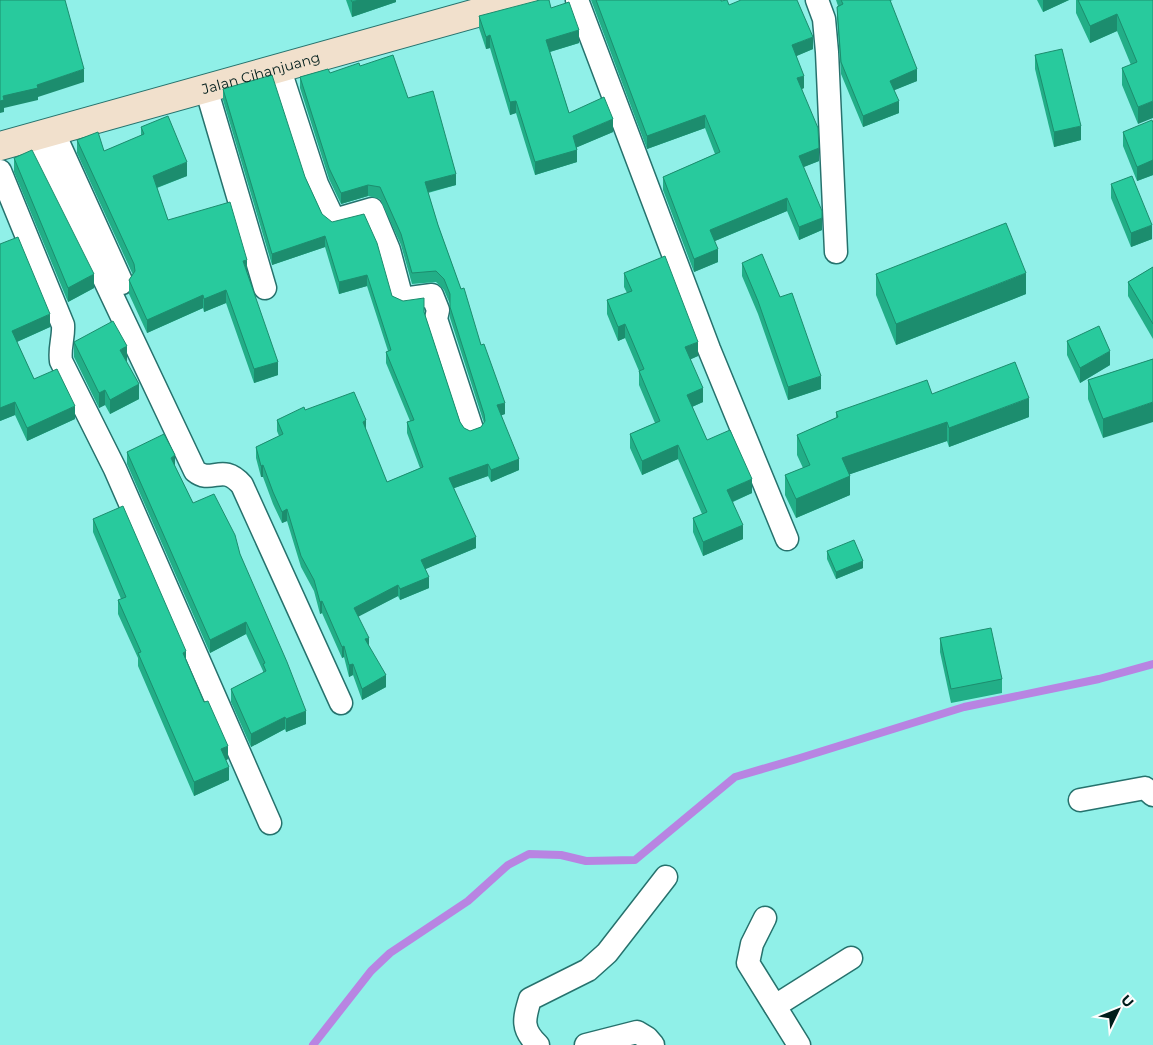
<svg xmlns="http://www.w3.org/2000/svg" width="1153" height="1045" font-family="Montserrat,sans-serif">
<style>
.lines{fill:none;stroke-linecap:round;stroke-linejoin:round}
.stream{stroke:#b884e2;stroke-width:8}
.minor-casing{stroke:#26726d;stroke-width:25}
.secondary-casing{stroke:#26726d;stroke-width:30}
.minor{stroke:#fff;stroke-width:22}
.secondary{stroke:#f1e0cc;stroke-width:28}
.wall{fill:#22ae87}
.shaded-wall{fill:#1c8d6e}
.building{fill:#28ca9d;stroke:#1c8d6e}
.labels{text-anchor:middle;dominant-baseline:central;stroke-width:5;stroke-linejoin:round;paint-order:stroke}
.street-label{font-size:14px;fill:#001d1b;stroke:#fdfdfd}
</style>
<rect width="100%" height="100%" fill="#90f0e8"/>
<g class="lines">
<path class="stream" d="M313,1045L371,971L390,953L468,901L508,865L529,854L561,855L586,861L635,860L735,777L800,758L964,707L1099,679L1153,664"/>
<g class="minor-casing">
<g id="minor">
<path d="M577,0L709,349L787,539"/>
<path d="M817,0L824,19L827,52L836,252"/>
<path d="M279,67L317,184L334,220L372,209L389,250L402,299L432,295L438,310L436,319L472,429"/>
<path d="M206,88L265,288"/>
<path d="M53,131L122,283"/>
<path d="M36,135L195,471C212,485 222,462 242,485L341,703"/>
<path d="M0,171L63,325C64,337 59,348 61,361L115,469L270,823"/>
<path d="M1080,800L1145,788L1153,795"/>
<path d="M765,918L752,944L748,963L799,1045"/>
<path d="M775,1006L851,958"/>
<path d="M538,1045C521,1029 524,1019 530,999L588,970L607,953L666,877"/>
<path d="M586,1045L637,1032L647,1038L653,1045"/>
</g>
</g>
<g class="secondary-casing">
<g id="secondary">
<path id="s1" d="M0,146L523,0"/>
</g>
</g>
<use href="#minor" class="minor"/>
<use href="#secondary" class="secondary"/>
</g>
<g class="wall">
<path d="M346,0H396V2L352,17Z"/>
<path d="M591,0H721L729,5L813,49L796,56L804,88L802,89L819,161L803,167L822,230L799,240L787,211L715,241L718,262L694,272L663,190V177L715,154L705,128L647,149Z"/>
<path d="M836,0H893L890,1L917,81L894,90L899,113L863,127L841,74L837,18V7L838,6Z"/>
<path d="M1037,0H1069L1043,12Z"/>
<path d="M1076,0H1153L1138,124L1122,85V68L1131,65L1117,31L1090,43L1076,13Z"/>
<path d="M551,8L579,43L550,52L569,113L613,132L577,147V162L535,175L516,113L510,115L490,48L486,49L479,28V16Z"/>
<path d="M1035,55L1081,140L1054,147L1035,69Z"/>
<path d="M360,66L408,98L456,185L428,193L438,225L481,345L505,414L501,415L519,470L491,482L488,476L454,488L476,548L425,569L429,588L400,600L398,596L358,616L369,646L386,687L362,700L353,675L349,677L344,657L342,658L322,613L320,614L314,591L301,567L287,521L282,523L273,504L263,477H261L256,458V447L279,436L277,431V420L305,410L366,431L387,482L420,468L407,433V422L410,421L386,363V352L388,351L367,286L339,294L325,247L272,265L223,100V89L305,177L322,214L392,296L424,312L460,422L464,428L470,431L481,427L484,423L450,318V304L444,290L436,282L412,284L401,245L380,199L368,196L341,204L329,179L300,88V77L330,73Z"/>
<path d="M1153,123V175L1137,181L1123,146V132Z"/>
<path d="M141,127L187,176L157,188L168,220L247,271L278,375L254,383L226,303L204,312L203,308L147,333L129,294V280L133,275L77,153V140L104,151L141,136Z"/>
<path d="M14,158L94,288L68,302L14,172Z"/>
<path d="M1111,184L1152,239L1131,247L1111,198Z"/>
<path d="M0,244L50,327L17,342L34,379L75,419L27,441L15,415L0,421Z"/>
<path d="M742,263L821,389L788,400L758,314L742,276Z"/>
<path d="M1153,267V339L1128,296V282Z"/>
<path d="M624,273L698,356L690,359L703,402L692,407L707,440L752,493L733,502L743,539L703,556L693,532V518L702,514L678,459L642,475L630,448V434L655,423L639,385V371L625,338L618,341L607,314V300L627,293L624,287Z"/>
<path d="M876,274L1026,294L896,345L876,295Z"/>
<path d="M1067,341L1110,365L1080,383L1067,355Z"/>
<path d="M74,342L127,361H126L139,399L110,414L105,405L99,408L74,357Z"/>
<path d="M1153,359L1103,438L1088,399V380Z"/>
<path d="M932,394L1029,417L949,447L947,441L850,474V495L796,518L785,495V475L803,468L797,455V435L836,418V412Z"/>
<path d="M127,452L175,466L193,503L240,554L306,724L286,732L285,729L251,747L231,702V689L263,673V671L246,634L210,653L127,464Z"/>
<path d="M93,519L186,660L228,759L226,760L229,780L194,796L138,666V658L118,614V600L121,599L93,532Z"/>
<path d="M827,551L863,568L836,579L827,559Z"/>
<path d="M940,638L1002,679V693L951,703L940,652Z"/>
</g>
<g class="shaded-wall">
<path d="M359,0H396V2L352,17V2Z"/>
<path d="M1043,0H1069L1043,12Z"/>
<path d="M1117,14V31L1090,43V26Z"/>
<path d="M579,30V43L546,53V40Z"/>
<path d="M490,35V48L486,49V37Z"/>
<path d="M813,37V49L792,58V45Z"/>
<path d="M84,69V82L38,97V100L4,108V112L0,113V101L3,96Z"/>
<path d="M917,69V81L890,92V81Z"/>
<path d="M804,76V88L797,91V78Z"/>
<path d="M516,101V113L510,115V102Z"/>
<path d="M899,101V113L863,127V116Z"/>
<path d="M1153,101V118L1138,124V107Z"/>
<path d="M705,115V128L647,149V136Z"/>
<path d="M613,119V132L573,149V136Z"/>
<path d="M1081,126V140L1054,147V132Z"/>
<path d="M819,148V161L799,169V156Z"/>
<path d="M577,150V162L535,175V162Z"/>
<path d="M1153,160V175L1137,181V167Z"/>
<path d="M187,162V176L153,189V176Z"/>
<path d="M456,174V185L425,193V182Z"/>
<path d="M368,185V196L341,204V193Z"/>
<path d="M787,198V211L710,243V230Z"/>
<path d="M822,218V230L799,240V227Z"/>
<path d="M1152,225V239L1131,247V233Z"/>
<path d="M325,236V247L272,265V254Z"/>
<path d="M718,249V262L694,272V259Z"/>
<path d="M247,260V273L243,261Z"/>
<path d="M1026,273V294L896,345V324Z"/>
<path d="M94,274V288L68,302V288Z"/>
<path d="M367,275V286L339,294V282Z"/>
<path d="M226,290V303L204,312V299Z"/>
<path d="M203,295V308L147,333V320Z"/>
<path d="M50,314V327L12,344V331Z"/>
<path d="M625,324V338L618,341V327Z"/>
<path d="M698,342V356L685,362V347Z"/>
<path d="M127,346V361L120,364V350Z"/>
<path d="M1110,351V365L1080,383V368Z"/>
<path d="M278,362V375L254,383V369Z"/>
<path d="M821,376V389L788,400V387Z"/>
<path d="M139,384V399L110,414V400Z"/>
<path d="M703,388V402L687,409V395Z"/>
<path d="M105,390V405L99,408V393Z"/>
<path d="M1029,398V417L949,447V428Z"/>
<path d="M15,402V415L0,421V408Z"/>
<path d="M1153,402V422L1103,438V419Z"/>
<path d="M505,403V414L497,417V405Z"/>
<path d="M75,406V419L27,441V428Z"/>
<path d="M366,420V432L363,422Z"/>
<path d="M947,422V441L842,477V458Z"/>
<path d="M678,445V459L642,475V461Z"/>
<path d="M175,455V468L171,458Z"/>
<path d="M519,459V470L491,482V470Z"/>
<path d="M488,464V476L449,490V478Z"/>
<path d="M263,465V477H261V466Z"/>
<path d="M850,476V495L796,518V499Z"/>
<path d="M752,479V493L727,504V490Z"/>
<path d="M287,509V521L282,523V512Z"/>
<path d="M743,525V539L703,556V542Z"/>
<path d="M476,537V548L421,571V560Z"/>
<path d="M863,561V568L836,579V572Z"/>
<path d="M429,577V588L400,600V589Z"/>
<path d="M398,585V596L354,619V608Z"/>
<path d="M322,601V613L320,614V602Z"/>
<path d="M246,622V634L210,653V640Z"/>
<path d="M369,638V649L365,639Z"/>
<path d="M344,646V657L342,658V647Z"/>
<path d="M186,651V664L183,653Z"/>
<path d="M353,664V675L349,677V665Z"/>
<path d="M386,675V687L362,700V689Z"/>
<path d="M306,711V724L286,732V719Z"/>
<path d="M285,717V729L251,747V734Z"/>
<path d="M228,746V759L221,763V749Z"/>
<path d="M229,767V780L194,796V782Z"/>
</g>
<g class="building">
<path d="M0,0H65L84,69L37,85L38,88L3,96L4,100L0,101Z"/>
<path d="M351,0H359L352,2Z"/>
<path d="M540,0H549L551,8L569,2L579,30L546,40L569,113L604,97L613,119L573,136L577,150L535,162L516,101L510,102L490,35L486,37L479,16Z"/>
<path d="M596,0H721V1L727,0L729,5L741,0H797L813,37L792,45L804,76L797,78L818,128L819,148L799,156L822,211V218L799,227L787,198L710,230L718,249L694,259L663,177L720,152L705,115L647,136Z"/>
<path d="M841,0H890L917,69L890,81L899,101L863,116L841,62L837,7L843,4Z"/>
<path d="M1078,0H1153V101L1138,107L1122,68L1137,62L1117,14L1090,26Z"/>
<path d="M1062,49L1081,126L1054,132L1035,55Z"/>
<path d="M393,55L408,98L433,91L456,174L425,182L438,225L461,289L464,288L481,345L484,344L498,383L505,403L497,405L519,459L491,470L488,464L449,478L476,537L421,560L429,577L400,589L398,585L354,608L369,638L365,639L386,675L362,689L353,664L349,665L344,646L342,647L322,601L320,602L314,580L301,556L287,509L282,512L273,492L263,465L261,466L256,447L283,434L277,420L304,407L305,410L354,392L366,420L363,422L387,482L423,467L407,422L414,420L386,352L391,350L367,275L339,282L325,236L272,254L223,89L272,75L305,177L322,214L332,222L364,214L377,243L392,296L403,301L424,298V312L460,422L464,428L470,431L481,427L485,421L484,414L450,307V294L444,279L436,271L412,273L401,234L380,187L368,185L341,193L329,168L300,77L328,69L330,73L359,63L360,66Z"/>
<path d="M168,116L187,162L153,176L168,220L230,202L247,260L243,261L278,362L254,369L226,290L204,299L203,295L147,320L129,280L135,271L134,264L77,140L98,132L104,151L144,134L141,127Z"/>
<path d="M1152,120L1153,123V160L1137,167L1123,132Z"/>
<path d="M32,150L94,274L68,288L14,158Z"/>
<path d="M1132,176L1152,225L1131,233L1111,184Z"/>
<path d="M1006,223L1026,273L896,324L876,274Z"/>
<path d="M18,237L50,314L12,331L34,379L57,369L75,406L27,428L15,402L0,408V244Z"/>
<path d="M762,254L780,297L792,293L821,376L788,387L758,301L742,263Z"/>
<path d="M665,256L698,342L685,347L703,388L687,395L707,440L730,430L752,479L727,490L743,525L703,542L693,518L707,512L678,445L642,461L630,434L660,421L639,371L644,369L625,324L618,327L607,300L632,291L624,273Z"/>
<path d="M1153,267V324L1128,282Z"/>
<path d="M113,321L127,346L120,350L139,384L110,400L105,390L99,393L74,342Z"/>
<path d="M1099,326L1110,351L1080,368L1067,341Z"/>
<path d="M1153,359V402L1103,419L1088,380Z"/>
<path d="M1015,362L1029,398L949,428L947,422L842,458L850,476L796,499L785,475L810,465L797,435L838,417L836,412L927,380L932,394Z"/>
<path d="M164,434L175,455L171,458L193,503L214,494L235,535L240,554L287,662L306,711L286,719L285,717L251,734L231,689L266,671L263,664L265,663L246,622L210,640L127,452Z"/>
<path d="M123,506L186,651L183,653L204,702L208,701L228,746L221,749L229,767L194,782L138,653L141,652L118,600L126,597L93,519Z"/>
<path d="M854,540L863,561L836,572L827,551Z"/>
<path d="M991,628L1002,679L951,689L940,638Z"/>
</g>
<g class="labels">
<g class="street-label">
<text stroke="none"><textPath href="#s1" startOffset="271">Jalan Cihanjuang</textPath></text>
</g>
</g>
<g transform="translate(1118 1010) rotate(47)" stroke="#fdfdfd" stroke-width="4" paint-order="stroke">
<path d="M0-4L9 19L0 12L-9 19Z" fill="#001d1b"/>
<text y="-8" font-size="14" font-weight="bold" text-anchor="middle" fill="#001d1b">U</text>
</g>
</svg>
